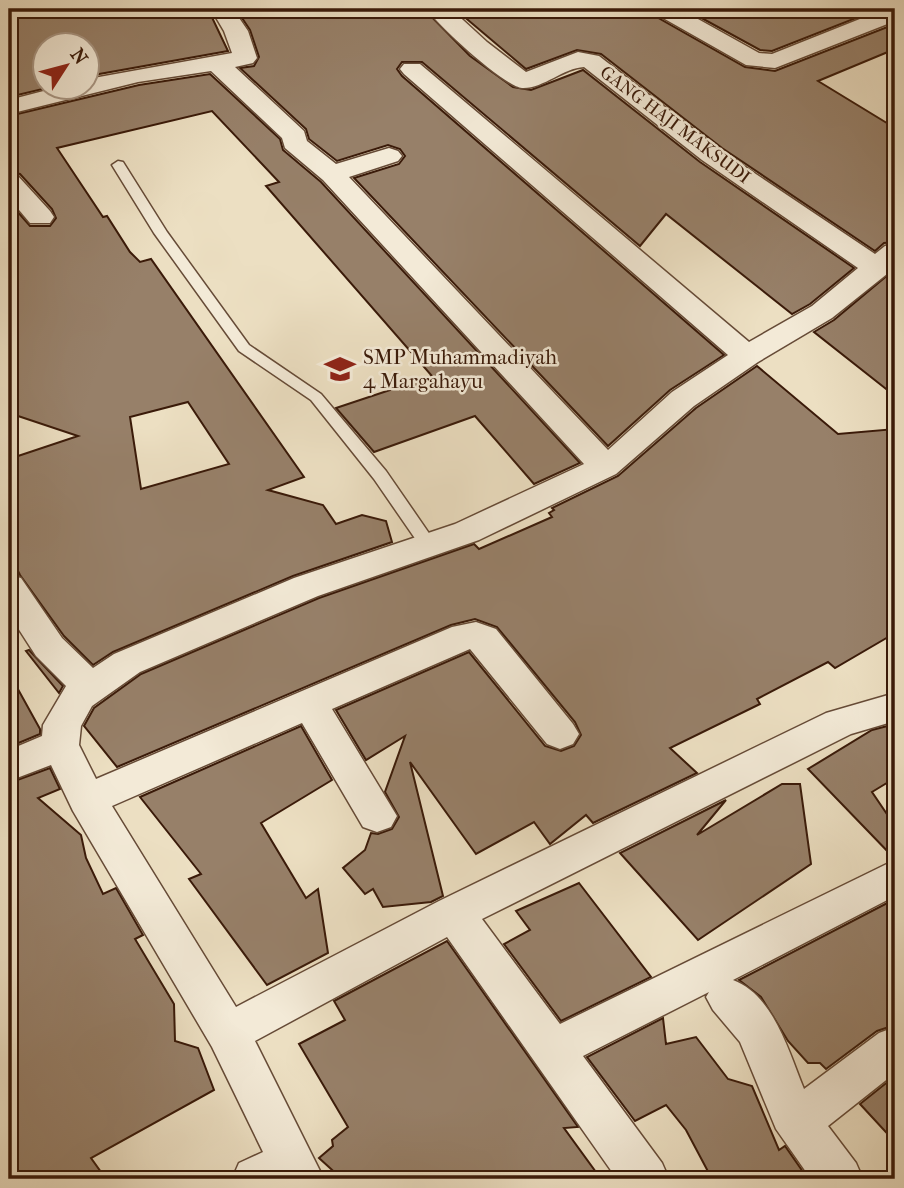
<svg xmlns="http://www.w3.org/2000/svg" width="904" height="1188" font-family="'IM FELL French Canon',serif">
<style>
.building{fill:#978069;stroke:#3a1a09;stroke-width:2;fill-rule:evenodd}
.lines{fill:none;stroke-linecap:round;stroke-linejoin:round}
.service-casing{stroke:#664b37;stroke-width:3}
.minor-casing{stroke:#664b37;stroke-width:3}
.service{fill:#f3ead7;fill-rule:evenodd}
.minor{fill:#f3ead7;fill-rule:evenodd}
.labels{text-anchor:middle;dominant-baseline:central;stroke-width:5;stroke-linejoin:round;paint-order:stroke}
.far-street-label{font-size:18px;fill:#3a1a09;stroke:#f3ead7}
.poi-label{font-size:21px;fill:#3a1a09;stroke:#f3ead7;text-anchor:start}
</style>
<rect width="100%" height="100%" fill="#ecdfc2"/>
<filter id="stains"><feTurbulence type="fractalNoise" baseFrequency=".00286" numOctaves="4"/><feColorMatrix values="0 0 0 0 .2 0 0 0 0 .09 0 0 0 0 .02 0 0 0 .5 -.17"/></filter>
<radialGradient id="worn" r=".72"><stop offset=".6" stop-color="#630" stop-opacity="0"/><stop offset="1" stop-color="#630" stop-opacity=".3"/></radialGradient>
<g class="building">
<path d="M29,9H208L228,51L88,76V46H46L47,88L9,97V12Z"/>
<path d="M236,9H424L470,56L513,87L531,90L583,70L700,162L854,268L810,304L792,314L666,214L640,246L422,62H402L397,69L402,76L724,355L670,390L608,446L354,178L399,164L405,156L400,149L388,145L337,161L309,139L306,129L240,68L254,66L259,57L250,30Z"/>
<path d="M455,9H650L655,16L745,67L775,71L895,24V49L818,81L895,128V242L884,243L875,251L722,148L601,54L577,50L526,69Z"/>
<path d="M685,9H879L772,51L760,50Z"/>
<path d="M210,74L280,139L283,150L321,182L580,463L534,484L475,416L374,452L336,408L432,376L266,186L279,182L212,111L57,148L103,217L107,216L130,252L140,262L151,259L304,477L268,490L323,505L336,524L362,515L386,521L392,542L293,576L113,652L93,665L64,636L20,575L9,553V459L78,436L9,413V202L30,226H50L56,218L52,209L20,174L9,172V116L139,85ZM188,402L229,464L141,489L130,417Z"/>
<path d="M895,269V396L814,332L834,320Z"/>
<path d="M757,366L838,434L895,429V633L835,668L828,662L757,699L760,704L670,748L697,773L593,823L586,815L550,844L534,822L476,854L410,762L443,896L431,902L383,907L373,889L365,894L343,868L365,850L371,833L378,834L392,829L399,817L385,792L405,736L366,760L336,710L469,652L545,746L561,751L574,746L581,735L575,722L497,627L475,619L451,625L117,767L84,726L94,708L141,674L319,598L474,544L479,549L552,517L549,513L554,510L552,508L618,476L696,408Z"/>
<path d="M29,650L63,686L59,693L26,651Z"/>
<path d="M9,673L40,729V734L9,747Z"/>
<path d="M895,724V778L872,792L895,826L894,858L808,769L872,730Z"/>
<path d="M301,726L332,780L261,823L306,898L318,889L328,953L267,985L189,879L201,874L140,797Z"/>
<path d="M50,768L60,789L38,798L81,835L86,858L103,894L116,888L143,935L135,939L174,1004L175,1041L198,1048L214,1090L91,1158L106,1179H9V783Z"/>
<path d="M782,784H800L811,864L698,940L620,853L726,800L697,835Z"/>
<path d="M579,883L651,977L561,1021L504,944L530,930L516,911Z"/>
<path d="M895,899V1025L877,1031L826,1069L820,1063H808L788,1041L761,997L739,980Z"/>
<path d="M447,941L578,1127L564,1128L601,1179H342L319,1158L333,1146L332,1140L348,1127L299,1044L345,1020L334,1001Z"/>
<path d="M663,1018L666,1044L696,1037L728,1079L752,1086L779,1150L785,1146L808,1179H712L686,1130L666,1105L635,1121L587,1057Z"/>
<path d="M895,1076V1142L860,1104Z"/>
</g>
<g class="lines">
<g class="service-casing">
<path id="service" d="M118,161L123,162L167,232L249,345L321,394L386,471L435,542L437,546L435,550H423L374,479L311,400L239,351L154,233L112,165Z"/>
</g>
<g class="minor-casing">
<g id="minor">
<path d="M211,9H233L248,31L257,58L253,63L235,67L304,131L307,141L336,164L389,148L398,151L402,156L398,161L349,177L608,450L672,392L728,355L404,74L400,69L404,64H420L749,342L812,306L858,268L702,160L584,67C563,68 543,89 522,88C505,87 437,25 427,9H451L487,42L526,72L578,52L599,56L720,150L875,254L885,246L895,244V266L887,274L832,318L758,362L694,406L616,474L479,540L318,596L140,672L92,706L81,726L79,745L96,779L452,627L476,622L496,629L573,724L579,734L573,744L560,749L547,744L470,649L332,709L397,816L391,827L377,832L363,827L302,723L112,806L236,1007L439,901L826,713L895,693V721L851,734L482,919L560,1024L895,860V896L733,980C774,995 789,1053 804,1089L879,1033L895,1027V1073L828,1126L856,1163L863,1179H811L776,1129L740,1042L713,1010L706,997L709,992L583,1056L662,1163L669,1179H617L447,937L255,1041L324,1179H232L239,1163L263,1152L212,1047L73,811L51,765L9,781V750L42,736L43,725L66,686L36,656L9,614V575L21,578L62,638L93,668L114,654L294,578L455,524L584,464L323,180L285,148L282,138L211,71L138,82L9,114V100L55,88H88V79L232,53L224,31Z"/>
<path d="M653,9H680L759,53L772,54L885,9H895V21L775,68L746,65L656,14Z"/>
<path d="M9,174L18,176L50,211L54,217L50,223H30L9,198Z"/>
</g>
</g>
<use href="#service" class="service"/>
<use href="#minor" class="minor"/>
</g>
<defs>
<g id="school-bare" transform="scale(2.415)"><path d="M0-5L7-2L0 1L-7-2ZM-4 1L0 2.5L4 1V4Q0 6-4 4Z" fill="#8f2418" stroke="#f3ead7" stroke-width="2.5" paint-order="stroke"/></g>
</defs>
<g fill-rule="evenodd">
<use href="#school-bare" x="340" y="369"/>
</g>
<g class="labels">
<g class="far-street-label">
<text transform="translate(675 125) rotate(37)">GANG HAJI MAKSUDI</text>
</g>
<g class="poi-label">
<text x="363" y="357">SMP Muhammadiyah<tspan x="363" dy="24">4 Margahayu</tspan></text>
</g>
</g>
<rect width="904" height="1188" fill="none" stroke="#ecdfc2" stroke-width="35"/>
<rect x="10" y="10" width="883" height="1167" fill="none" stroke="#3a1a09" stroke-width="3.5"/>
<rect x="18" y="18" width="869" height="1153" fill="none" stroke="#3a1a09" stroke-width="2"/>
<g transform="translate(66 66) rotate(54)"><circle r="33" fill="#f3ead7" stroke="#a99785" stroke-width="2"/>
<path d="M0-5L12 26L0 18L-12 26Z" fill="#8f2418"/>
<text y="-10" font-size="19" font-weight="bold" text-anchor="middle" fill="#3a1a09">N</text>
</g>
<rect width="100%" height="100%" filter="url(#stains)"/>
<rect width="100%" height="100%" fill="url(#worn)"/>
</svg>
